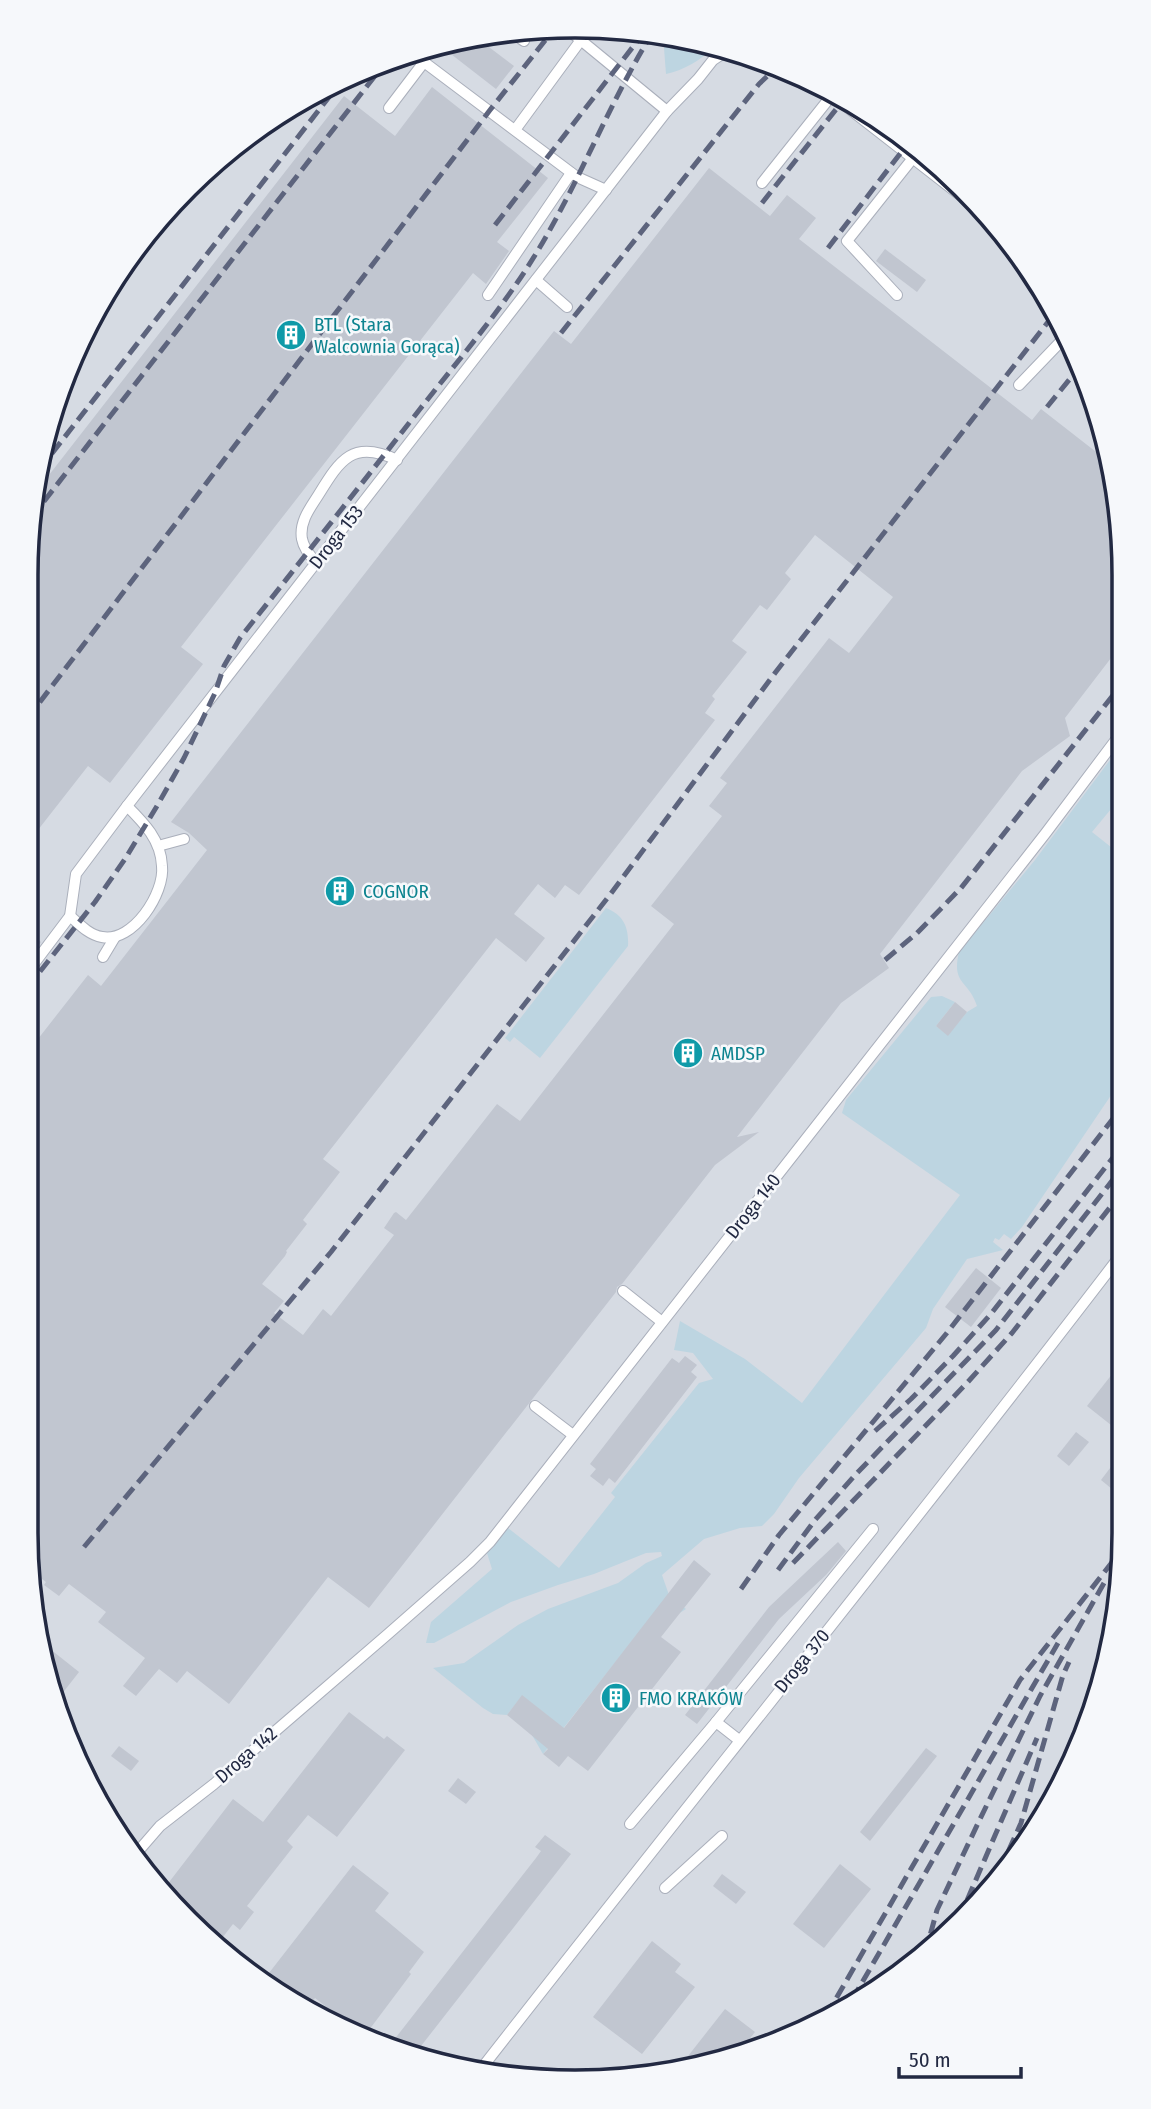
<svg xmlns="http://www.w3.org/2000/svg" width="1151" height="2109" font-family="'Fira Sans Condensed',sans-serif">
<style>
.built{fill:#d6dbe3}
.green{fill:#bdd5e1}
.building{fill:#c1c6d0;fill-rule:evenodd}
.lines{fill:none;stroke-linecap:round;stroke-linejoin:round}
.lane-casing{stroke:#aaafbb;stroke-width:12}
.lane{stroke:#fff;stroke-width:10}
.rail{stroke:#5d647d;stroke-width:5;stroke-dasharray:14 7;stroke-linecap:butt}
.labels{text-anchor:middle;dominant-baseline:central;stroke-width:5;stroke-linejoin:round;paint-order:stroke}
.culture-label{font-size:19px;fill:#0d838f;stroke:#f6f8fb;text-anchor:start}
.street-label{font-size:19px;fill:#222942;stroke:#f6f8fb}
.rim{fill:none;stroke:#222942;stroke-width:3.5}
</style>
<rect width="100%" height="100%" fill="#e5e9ef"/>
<path class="built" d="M539,27L647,31L752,55L850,100L938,163L1032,270L1083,366L1120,504L1124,1569L1106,1676L1051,1808L938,1946L786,2041L612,2082L434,2064L271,1990L140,1868L56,1710L26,1533L27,540L45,433L100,301L162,214L241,140L332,83L433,45Z"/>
<g class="green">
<path d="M663,35L714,46C702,60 684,70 666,74Z"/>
<path d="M1110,760L1121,767V797L1092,832L1121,855L1122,1079L1022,1227L1011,1239L1004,1234L999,1240L995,1238L993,1242L1003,1250L967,1259L933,1309L926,1328L799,1478L774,1514L762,1526L740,1528L704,1539L662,1575L669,1595L686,1609L678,1614L658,1608L543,1754L532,1735L547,1715L522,1696L507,1715L493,1714L483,1708L433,1668L464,1663L518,1625L548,1609L618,1583L646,1563L662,1556L661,1552L646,1553L594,1574L558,1585L511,1602L434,1643H426L431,1622L492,1569L487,1553L508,1528L559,1568L615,1497L611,1493L699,1383L713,1379L693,1353L674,1350L680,1321L745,1359L802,1403L960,1195L842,1113L846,1100L931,997L942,996L955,1002L936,1026L948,1035L967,1012L977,1006C969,980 951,985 959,952L1035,860Z"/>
<path d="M606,908C624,915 629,928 628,946L540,1058L514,1037L510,1042L505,1038Z"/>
</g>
<g class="building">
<path d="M477,38L514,66L496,89L438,44Z"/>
<path d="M432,87L548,178L497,242L509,251L486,284L473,273L181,647L203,664L110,783L88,766L27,844V540L35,493L344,96L395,136Z"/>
<path d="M709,168L770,216L787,195L816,218L799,239L1032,420L1041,409L1109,462L1120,504L1121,645L1065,718L1070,736L1022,771L880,954L889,968L841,1003L737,1137L759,1132L715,1165L622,1284L617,1287L616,1292L369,1608L328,1577L229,1704L187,1671L177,1683L159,1669L136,1696L123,1686L145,1658L98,1622L106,1612L69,1584L59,1596L44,1585L46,1582L33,1572L26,1534L27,1053L88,975L101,986L207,850L189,833L171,822L554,331L571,344ZM815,535L893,597L849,653L829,638L720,778L727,783L709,806L722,816L651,906L674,924L520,1121L497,1104L406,1220L396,1212L394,1213L384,1228L394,1235L331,1316L323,1309L303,1335L274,1313L284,1301L262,1284L285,1256L287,1252L286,1251L307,1224L303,1220L340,1172L323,1159L496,938L526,962L545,938L514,914L538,884L555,898L565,885L579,895L715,720L705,713L715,699L712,696L747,652L732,641L760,605L767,610L791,579L785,573Z"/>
<path d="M885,249L926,280L917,292L876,261Z"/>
<path d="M27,931L41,942L27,961Z"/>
<path d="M955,1002L967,1012L948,1036L936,1026Z"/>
<path d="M976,1268L1001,1288L971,1327L945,1307Z"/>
<path d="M685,1356L697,1365L691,1372L697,1377L615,1483L609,1478L603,1486L590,1476L596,1469L590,1464L672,1358L679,1363Z"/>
<path d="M1113,1373L1123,1381V1410L1111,1425L1087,1406Z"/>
<path d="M1076,1432L1089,1442L1069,1466L1057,1456Z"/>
<path d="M1123,1451V1498L1101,1480Z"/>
<path d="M838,1542L846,1551L826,1575L779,1619L697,1724L685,1715L769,1607Z"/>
<path d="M694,1560L711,1574L661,1637L681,1652L588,1771L568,1756L559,1767L543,1754L548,1749L507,1715L522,1695L564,1728Z"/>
<path d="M45,1645L79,1672L54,1704Z"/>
<path d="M349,1712L384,1739L387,1736L405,1750L337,1837L308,1815L287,1841L293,1847L247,1906L254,1912L240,1930L233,1924L219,1942L163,1890L233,1799L263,1822Z"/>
<path d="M119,1746L139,1761L131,1771L111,1756Z"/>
<path d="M926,1748L937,1756L870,1841L860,1832Z"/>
<path d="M458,1778L476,1792L466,1804L448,1791Z"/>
<path d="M545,1835L571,1854L414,2055L390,2045L536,1858L541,1851L535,1847Z"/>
<path d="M840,1864L871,1889L824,1948L793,1924Z"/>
<path d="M353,1865L389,1893L375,1911L424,1952L409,1972L411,1974L366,2034L341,2022L343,2020L315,1998L308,2007L271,1990L262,1982Z"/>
<path d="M722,1874L746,1892L736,1904L713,1886Z"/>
<path d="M652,1941L681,1964L675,1972L695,1987L642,2054L593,2017Z"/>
<path d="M725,2009L755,2032L739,2052L681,2065Z"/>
</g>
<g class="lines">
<g class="lane-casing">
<g id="lane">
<path d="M566,28L667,111"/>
<path d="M511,32L524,41"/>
<path d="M412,53L577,177L606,190"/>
<path d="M820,86L978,209"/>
<path d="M389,108L424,62"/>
<path d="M515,130L589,29"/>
<path d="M762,183L832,95"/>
<path d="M536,280L567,307"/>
<path d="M488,295L571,173"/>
<path d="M897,295L847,241L913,158"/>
<path d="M1019,385L1067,335"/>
<path d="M316,563C310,555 304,549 302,539C299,522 310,508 319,494C340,460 353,439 397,460"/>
<path d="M158,846L184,839"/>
<path d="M70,916C79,924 89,935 102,937C133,943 165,893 162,866C161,840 144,823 127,806"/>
<path d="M103,957L115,937"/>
<path d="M27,973L70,916L76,874L127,806L667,111L698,79L713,60L728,50"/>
<path d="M623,1291L662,1322"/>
<path d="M535,1406L573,1435"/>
<path d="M716,1722L873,1529"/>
<path d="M630,1824L716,1722L739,1740"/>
<path d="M134,1856L160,1826L214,1784L388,1634L470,1562L490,1542L1045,834L1121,733"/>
<path d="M665,1888L722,1836"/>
<path d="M481,2069C694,1796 913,1527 1123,1252"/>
</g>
</g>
<use href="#lane" class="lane"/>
<g class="rail">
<path d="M762,203L845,98"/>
<path d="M495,225L639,39"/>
<path d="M828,248L909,142"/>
<path d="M561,333L735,114L759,84L777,67"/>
<path d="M1047,407L1082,364"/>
<path d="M39,470L343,79"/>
<path d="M31,518L385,63"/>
<path d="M27,719L490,110L555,28"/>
<path d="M885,960L917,933L961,888L1121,685"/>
<path d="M27,988L95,902L125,859L157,806L184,758L215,693L224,666L240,638C300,562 360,486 420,409C460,358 503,308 537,252C580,181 609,103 653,32"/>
<path d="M875,1431L911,1399L953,1356L990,1315L1122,1146"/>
<path d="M84,1547L331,1252L609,896L775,673L1055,313"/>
<path d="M793,1563L966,1384L1012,1333L1122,1192"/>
<path d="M778,1570L815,1520L857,1473L996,1330L1122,1168"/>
<path d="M741,1589L779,1535L946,1334L1122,1107"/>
<path d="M1000,1870L1021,1823L1063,1675L1069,1662"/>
<path d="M959,1919L1037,1738"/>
<path d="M925,1954L937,1910L980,1819L1040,1696L1104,1583"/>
<path d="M852,2000L1058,1643"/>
<path d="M826,2016L1020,1680L1124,1547"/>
</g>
</g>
<defs>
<g id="building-disc" transform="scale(1.575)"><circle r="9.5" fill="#0f9aa8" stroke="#f6f8fb"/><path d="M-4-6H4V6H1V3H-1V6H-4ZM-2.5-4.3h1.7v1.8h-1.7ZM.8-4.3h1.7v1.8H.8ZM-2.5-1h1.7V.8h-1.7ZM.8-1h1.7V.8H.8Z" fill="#fff"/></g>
</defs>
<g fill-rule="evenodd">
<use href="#building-disc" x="291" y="335"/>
<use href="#building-disc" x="340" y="891"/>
<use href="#building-disc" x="688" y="1053"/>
<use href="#building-disc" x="616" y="1698"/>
</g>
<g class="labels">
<g class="culture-label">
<text x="314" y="324">BTL (Stara<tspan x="314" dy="22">Walcownia Gorąca)</tspan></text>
<text x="363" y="891">COGNOR</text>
<text x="711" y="1053">AMDSP</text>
<text x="639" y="1698">FMO KRAKÓW</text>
</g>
<g class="street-label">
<text transform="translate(336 537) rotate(-52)">Droga 153</text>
<text transform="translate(753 1206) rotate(-52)">Droga 140</text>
<text transform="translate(802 1661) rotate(-51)">Droga 370</text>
<text transform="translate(246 1755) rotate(-41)">Droga 142</text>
</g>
</g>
<path d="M0 0H1151V2109H0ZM575 38H575A537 537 0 0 1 1112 575V1533A537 537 0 0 1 575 2070H575A537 537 0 0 1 38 1533V575A537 537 0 0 1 575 38Z" fill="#f6f8fb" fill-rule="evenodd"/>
<path class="rim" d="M575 38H575A537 537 0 0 1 1112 575V1533A537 537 0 0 1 575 2070H575A537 537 0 0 1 38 1533V575A537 537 0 0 1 575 38Z"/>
<path d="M899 2067v10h122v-10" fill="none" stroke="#222942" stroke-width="3.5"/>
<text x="909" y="2067" font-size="21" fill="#222942" stroke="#f6f8fb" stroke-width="5" paint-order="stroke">50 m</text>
</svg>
